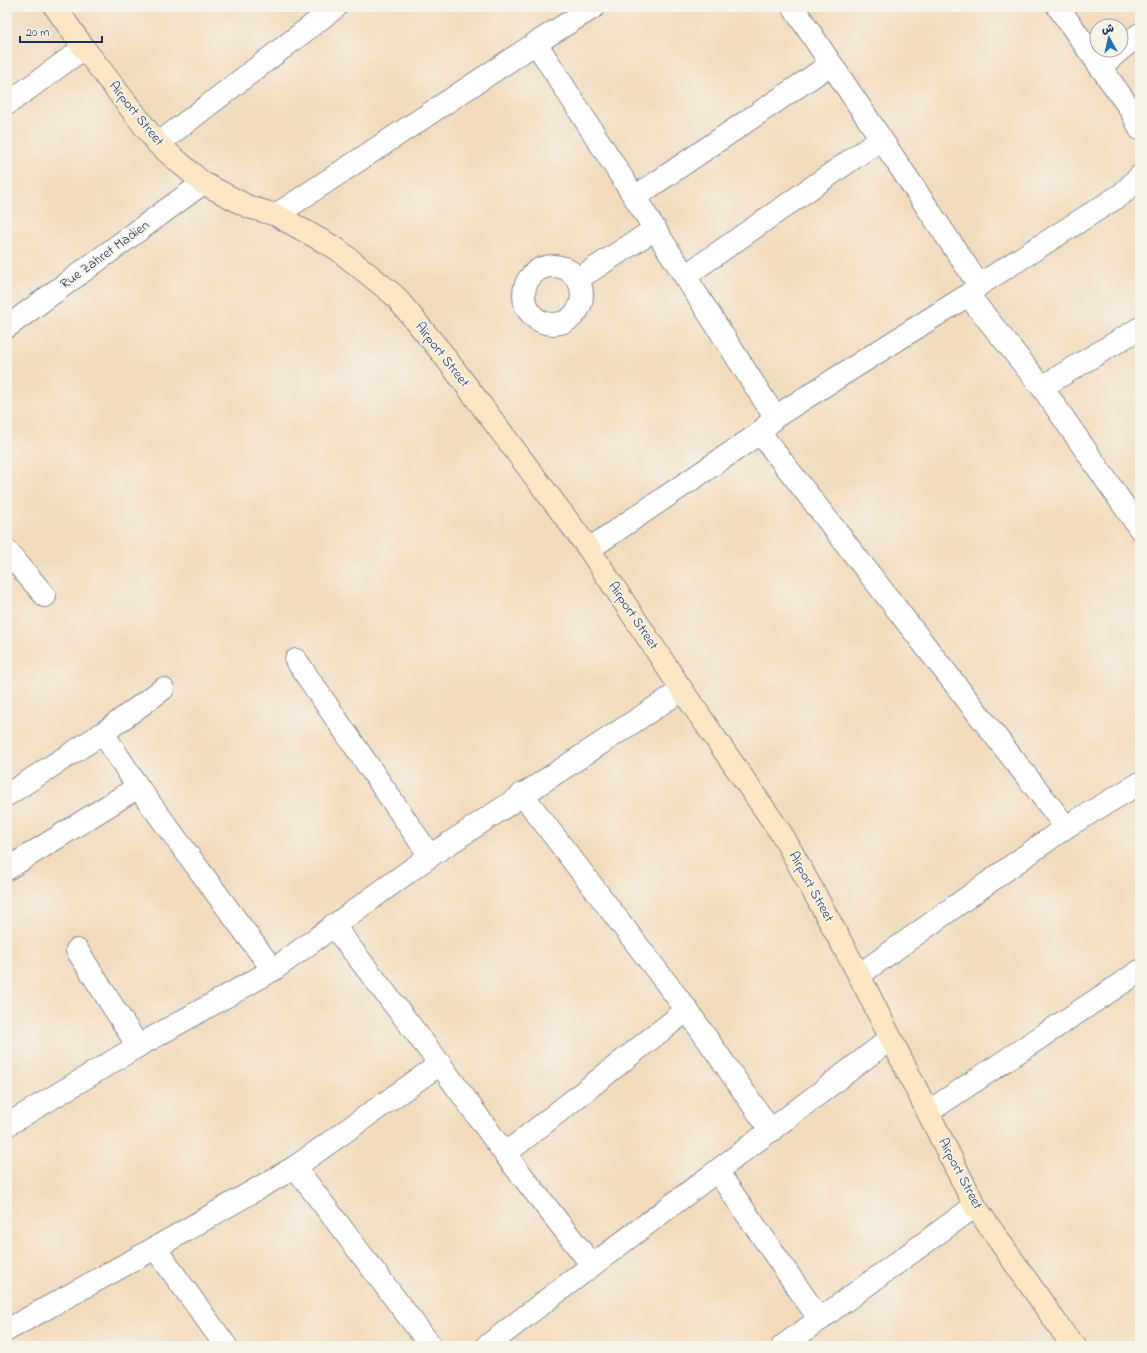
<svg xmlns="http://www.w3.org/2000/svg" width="1147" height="1353" font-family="'Indie Flower','Playpen Sans Arabic',sans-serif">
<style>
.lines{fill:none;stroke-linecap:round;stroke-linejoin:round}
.street-casing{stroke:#86868e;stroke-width:24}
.secondary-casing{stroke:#86868e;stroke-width:24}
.street{stroke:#fff;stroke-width:22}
.secondary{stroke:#fce6c4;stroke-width:22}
.labels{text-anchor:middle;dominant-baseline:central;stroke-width:4;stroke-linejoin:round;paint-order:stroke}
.street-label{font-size:14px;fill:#1b2f5e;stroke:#f7f3e8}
</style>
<rect width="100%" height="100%" fill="#f7f3e8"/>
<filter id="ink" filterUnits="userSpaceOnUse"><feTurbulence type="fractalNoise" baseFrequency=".025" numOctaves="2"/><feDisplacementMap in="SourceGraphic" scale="8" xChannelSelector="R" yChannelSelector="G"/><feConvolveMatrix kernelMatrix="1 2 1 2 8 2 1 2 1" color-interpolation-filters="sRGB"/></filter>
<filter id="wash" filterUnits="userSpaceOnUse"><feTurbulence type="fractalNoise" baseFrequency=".012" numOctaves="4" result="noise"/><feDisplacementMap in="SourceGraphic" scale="16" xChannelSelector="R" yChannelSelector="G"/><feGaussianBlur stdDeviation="0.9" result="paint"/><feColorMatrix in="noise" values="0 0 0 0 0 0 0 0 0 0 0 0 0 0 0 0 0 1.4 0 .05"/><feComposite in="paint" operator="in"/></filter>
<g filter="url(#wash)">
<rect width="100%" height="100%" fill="#f2dcbd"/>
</g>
<g filter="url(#ink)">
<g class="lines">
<g class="street-casing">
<g id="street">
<path d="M793,7L979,285"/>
<path d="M1058,7L1131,110L1140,129"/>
<path d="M536,43L775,417"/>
<path d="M1121,49L1140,34"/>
<path d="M1100,67L1120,50"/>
<path d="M7,104L84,48"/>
<path d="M158,144L336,7"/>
<path d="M635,197L831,64"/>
<path d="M276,215L536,43L594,7"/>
<circle cx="553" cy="295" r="29"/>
<path d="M685,276L881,139"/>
<path d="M578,279L655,229"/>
<path d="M968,295L1042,387L1140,529"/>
<path d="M7,327L203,183"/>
<path d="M1042,387L1140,328"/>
<path d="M760,433L1066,827"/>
<path d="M589,549L760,433L775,417L968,295L979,285L1122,194L1140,176"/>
<path d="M7,551L45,596"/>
<path d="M296,660L430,856"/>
<path d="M103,733L138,787L273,970"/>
<path d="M522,794L687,1010L771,1131"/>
<path d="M7,795L103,733L163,689"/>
<path d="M7,869L138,787"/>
<path d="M333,925L440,1064L505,1154L592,1265"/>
<path d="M77,950L138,1046"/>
<path d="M859,975L1066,827L1140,783"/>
<path d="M928,1112L1140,971"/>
<path d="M7,1125L138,1046L273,970L430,856L682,690"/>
<path d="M505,1154L687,1010"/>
<path d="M295,1167L431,1346"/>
<path d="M717,1171L820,1320"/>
<path d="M155,1248L226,1346"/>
<path d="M7,1330L155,1248L295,1167L440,1064"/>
<path d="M487,1346C621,1242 757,1142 890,1039"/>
<path d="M783,1346L975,1206"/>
</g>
</g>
<g class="secondary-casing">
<path id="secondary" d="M55,7L84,48L158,144L203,183L249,207L276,215L337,249L394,295L442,353L589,549L682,690L783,836L859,975L975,1206L1067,1338L1075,1346"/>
</g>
<use href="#street" class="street"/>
<use href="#secondary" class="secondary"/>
</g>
</g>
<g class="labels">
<g class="street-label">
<text transform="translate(136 114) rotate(51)">Airport Street</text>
<text transform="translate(105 255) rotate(-36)">Rue Zahret Madien</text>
<text transform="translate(442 355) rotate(52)">Airport Street</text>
<text transform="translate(633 616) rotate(56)">Airport Street</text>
<text transform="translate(811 887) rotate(61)">Airport Street</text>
<text transform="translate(960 1174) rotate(62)">Airport Street</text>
</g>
</g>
<rect width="1147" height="1353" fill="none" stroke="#f7f3e8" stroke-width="24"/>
<g transform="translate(1109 38) rotate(352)"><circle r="19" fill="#f7f3e8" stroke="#9fa5b1"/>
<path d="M0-3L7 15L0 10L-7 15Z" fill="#1f6fb2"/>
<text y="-6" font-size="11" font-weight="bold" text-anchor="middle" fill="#1b2f5e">ش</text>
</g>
<path d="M20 36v6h82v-6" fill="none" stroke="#1b2f5e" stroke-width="2"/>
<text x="26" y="36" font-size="12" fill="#1b2f5e" stroke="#f7f3e8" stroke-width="3" paint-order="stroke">20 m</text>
</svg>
